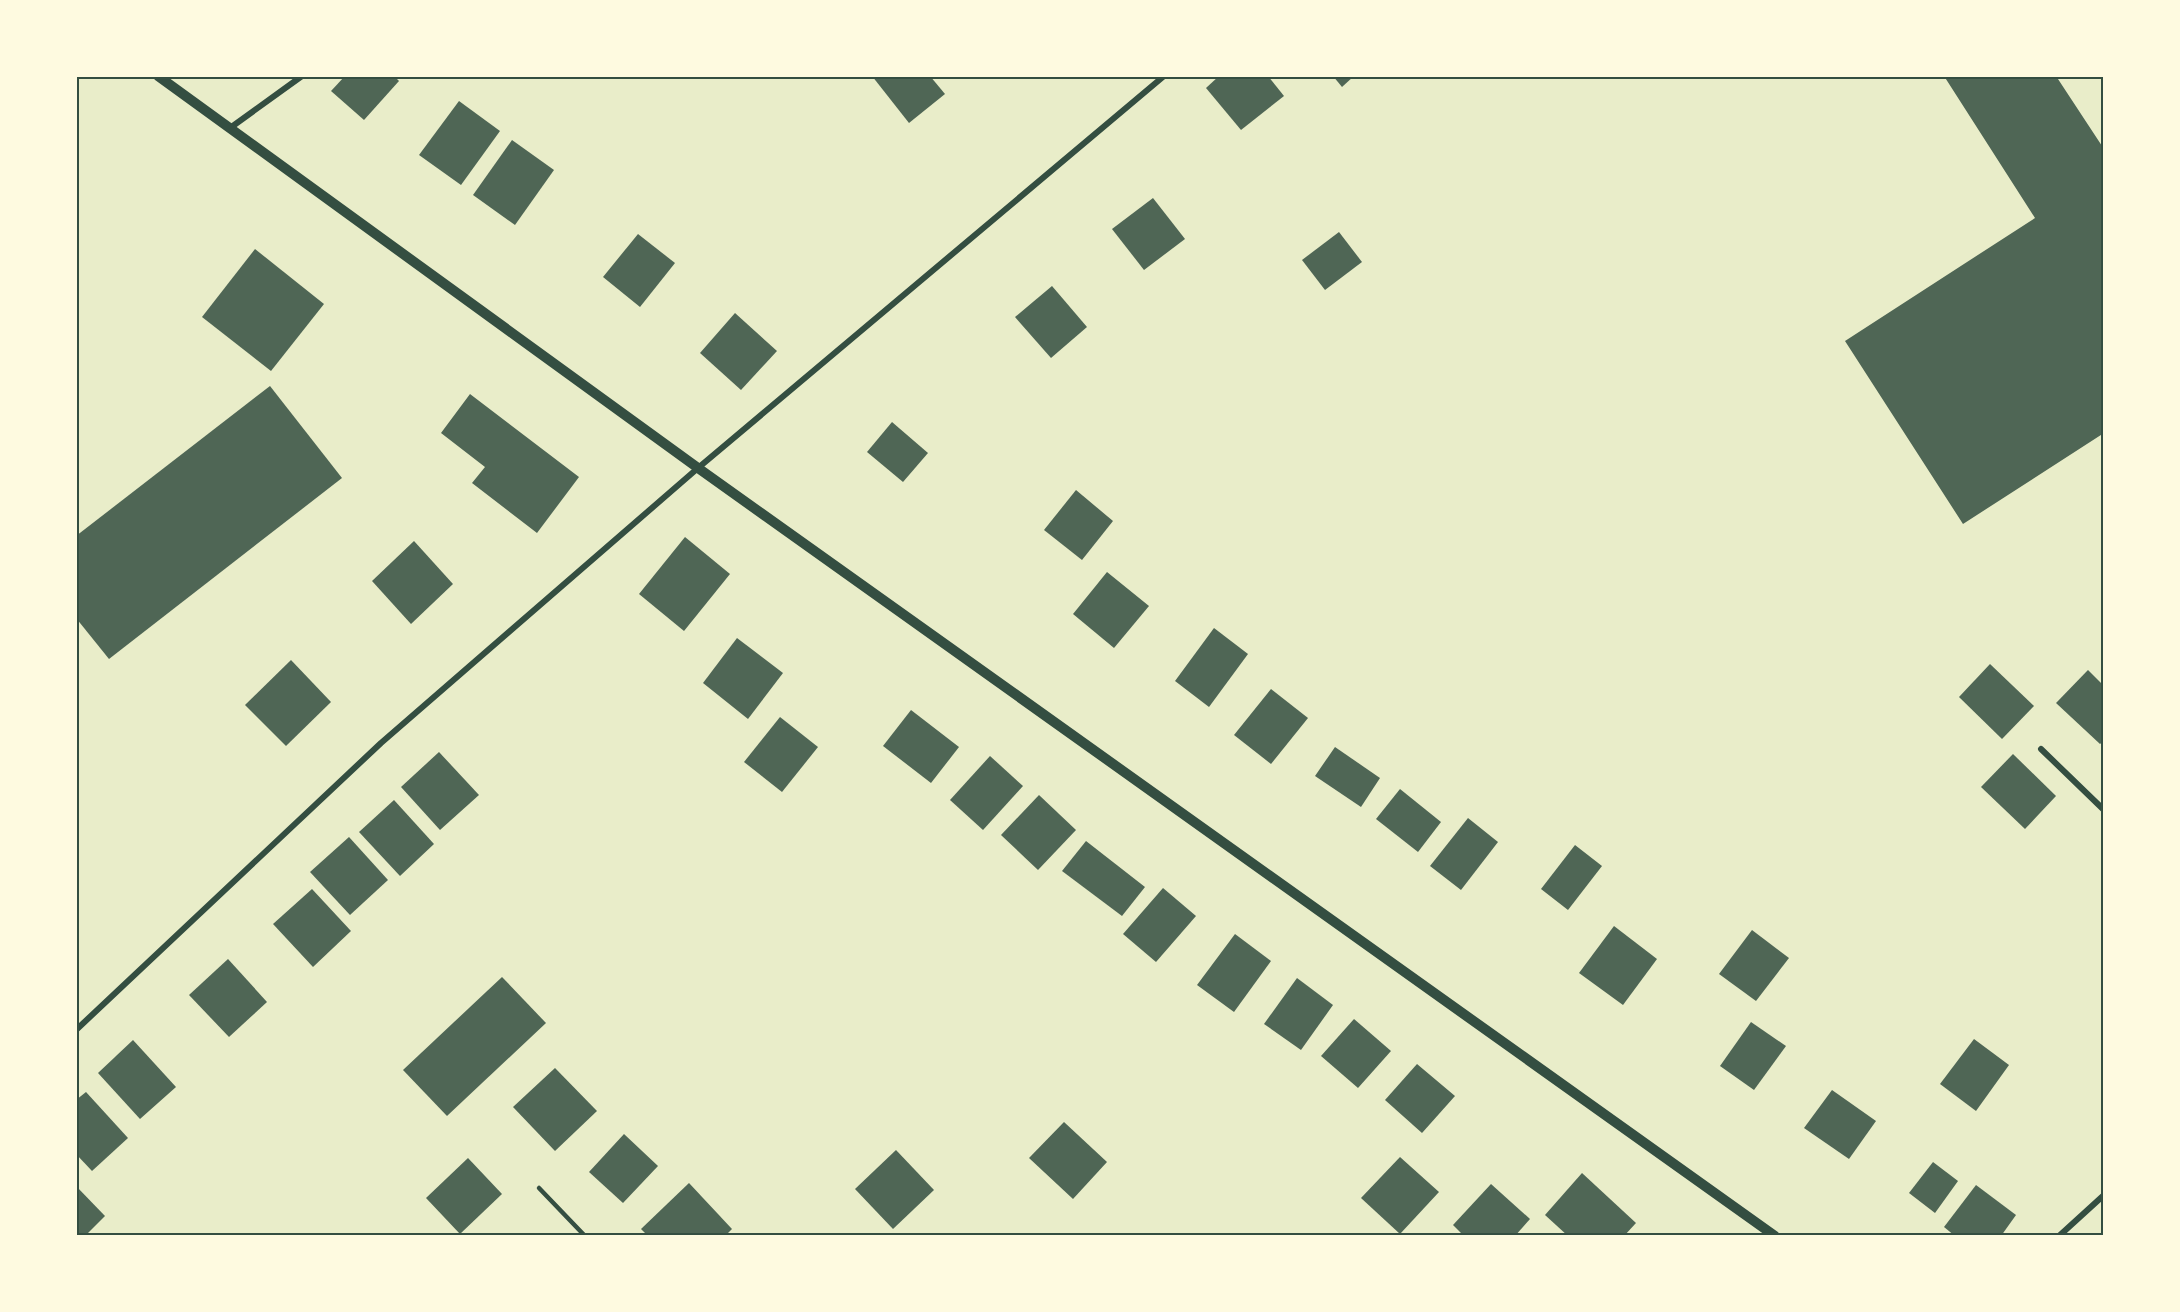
<svg xmlns="http://www.w3.org/2000/svg" width="2180" height="1312" font-family="'Alegreya Sans',sans-serif">
<style>
.building{fill:#4f6655}
.lines{fill:none;stroke-linecap:round;stroke-linejoin:round}
.service{stroke:#344e41;stroke-width:4.5}
.minor{stroke:#344e41;stroke-width:6}
.tertiary{stroke:#344e41;stroke-width:10}
.neatline{fill:none;stroke:#344e41;stroke-width:2}
</style>
<rect width="100%" height="100%" fill="#e9edc9"/>
<g class="building">
<path d="M345,76H394L399,81L364,120L331,91Z"/>
<path d="M872,76H930L945,94L909,123Z"/>
<path d="M1219,76H1268L1284,96L1241,130L1206,88Z"/>
<path d="M1333,76H1354L1342,87Z"/>
<path d="M1944,76H2056L2104,149V433L1963,524L1845,341L2035,218Z"/>
<path d="M459,101L500,131L461,185L419,155Z"/>
<path d="M512,140L554,170L515,225L473,195Z"/>
<path d="M1153,198L1185,239L1144,270L1112,229Z"/>
<path d="M1339,232L1362,262L1325,290L1302,260Z"/>
<path d="M638,234L675,263L640,307L603,277Z"/>
<path d="M255,249L324,304L271,371L202,317Z"/>
<path d="M1052,286L1087,327L1051,358L1015,317Z"/>
<path d="M735,313L777,351L741,390L700,353Z"/>
<path d="M270,386L342,478L109,659L76,618V536Z"/>
<path d="M470,394L579,477L537,533L472,483L485,467L441,433Z"/>
<path d="M892,422L928,453L903,482L867,452Z"/>
<path d="M1076,490L1113,521L1082,560L1044,530Z"/>
<path d="M685,537L730,574L684,631L639,594Z"/>
<path d="M414,541L453,584L411,624L372,581Z"/>
<path d="M1107,572L1149,606L1114,648L1073,614Z"/>
<path d="M1214,628L1248,654L1209,707L1175,681Z"/>
<path d="M737,638L783,673L748,719L703,683Z"/>
<path d="M291,660L331,702L286,746L245,705Z"/>
<path d="M1990,664L2034,706L2002,739L1959,697Z"/>
<path d="M2088,670L2104,686V741L2100,744L2056,703Z"/>
<path d="M1271,689L1308,718L1271,764L1234,735Z"/>
<path d="M911,710L959,747L931,783L883,746Z"/>
<path d="M780,717L818,747L782,792L744,762Z"/>
<path d="M1335,747L1380,778L1361,807L1315,776Z"/>
<path d="M439,752L479,795L440,830L401,787Z"/>
<path d="M2013,754L2056,796L2025,829L1981,787Z"/>
<path d="M990,756L1023,786L983,830L950,800Z"/>
<path d="M1400,789L1441,822L1418,852L1376,819Z"/>
<path d="M1039,795L1076,830L1038,870L1001,835Z"/>
<path d="M394,800L434,844L400,876L359,832Z"/>
<path d="M1468,818L1498,842L1461,890L1430,866Z"/>
<path d="M349,837L388,880L350,915L310,872Z"/>
<path d="M1086,841L1145,887L1122,916L1062,871Z"/>
<path d="M1575,845L1602,866L1568,910L1541,889Z"/>
<path d="M1163,888L1196,916L1156,962L1123,934Z"/>
<path d="M312,889L351,931L313,967L273,924Z"/>
<path d="M1614,926L1657,959L1623,1005L1579,973Z"/>
<path d="M1752,930L1789,958L1756,1001L1719,974Z"/>
<path d="M1235,934L1271,961L1234,1012L1197,985Z"/>
<path d="M228,959L267,1002L229,1037L189,995Z"/>
<path d="M502,977L546,1023L447,1116L403,1070Z"/>
<path d="M1297,978L1333,1005L1301,1050L1264,1024Z"/>
<path d="M1354,1019L1391,1051L1358,1088L1321,1056Z"/>
<path d="M1751,1022L1786,1046L1754,1090L1720,1066Z"/>
<path d="M1974,1039L2009,1065L1976,1111L1940,1084Z"/>
<path d="M133,1040L176,1087L140,1119L98,1073Z"/>
<path d="M1417,1064L1455,1096L1422,1133L1385,1100Z"/>
<path d="M555,1068L597,1111L555,1151L513,1107Z"/>
<path d="M1832,1090L1876,1121L1849,1159L1804,1128Z"/>
<path d="M86,1092L128,1138L92,1171L76,1154V1100Z"/>
<path d="M1064,1122L1107,1162L1073,1199L1029,1158Z"/>
<path d="M624,1134L658,1166L623,1203L589,1172Z"/>
<path d="M896,1150L934,1190L893,1229L855,1189Z"/>
<path d="M1400,1157L1439,1192L1400,1234L1361,1198Z"/>
<path d="M468,1158L502,1194L460,1234L426,1198Z"/>
<path d="M1933,1162L1958,1181L1935,1213L1909,1193Z"/>
<path d="M1582,1173L1636,1223L1624,1236H1568L1545,1215Z"/>
<path d="M689,1183L732,1229L725,1236H648L641,1229Z"/>
<path d="M1491,1184L1530,1219L1515,1236H1464L1453,1225Z"/>
<path d="M1976,1185L2016,1215L2001,1236H1955L1944,1227Z"/>
<path d="M76,1186L105,1216L85,1236H76Z"/>
</g>
<g class="lines">
<path class="service" d="M539,1188L585,1236"/>
<g class="minor">
<path d="M230,128L302,76"/>
<path d="M2041,749L2104,810"/>
<path d="M76,1030L381,743L698,468L1164,76"/>
<path d="M2059,1236L2104,1195"/>
</g>
<path class="tertiary" d="M158,76L698,468L1775,1236"/>
</g>
<rect width="2180" height="1312" fill="none" stroke="#fefae0" stroke-width="156"/>
<rect x="78" y="78" width="2024" height="1156" class="neatline"/>
</svg>
